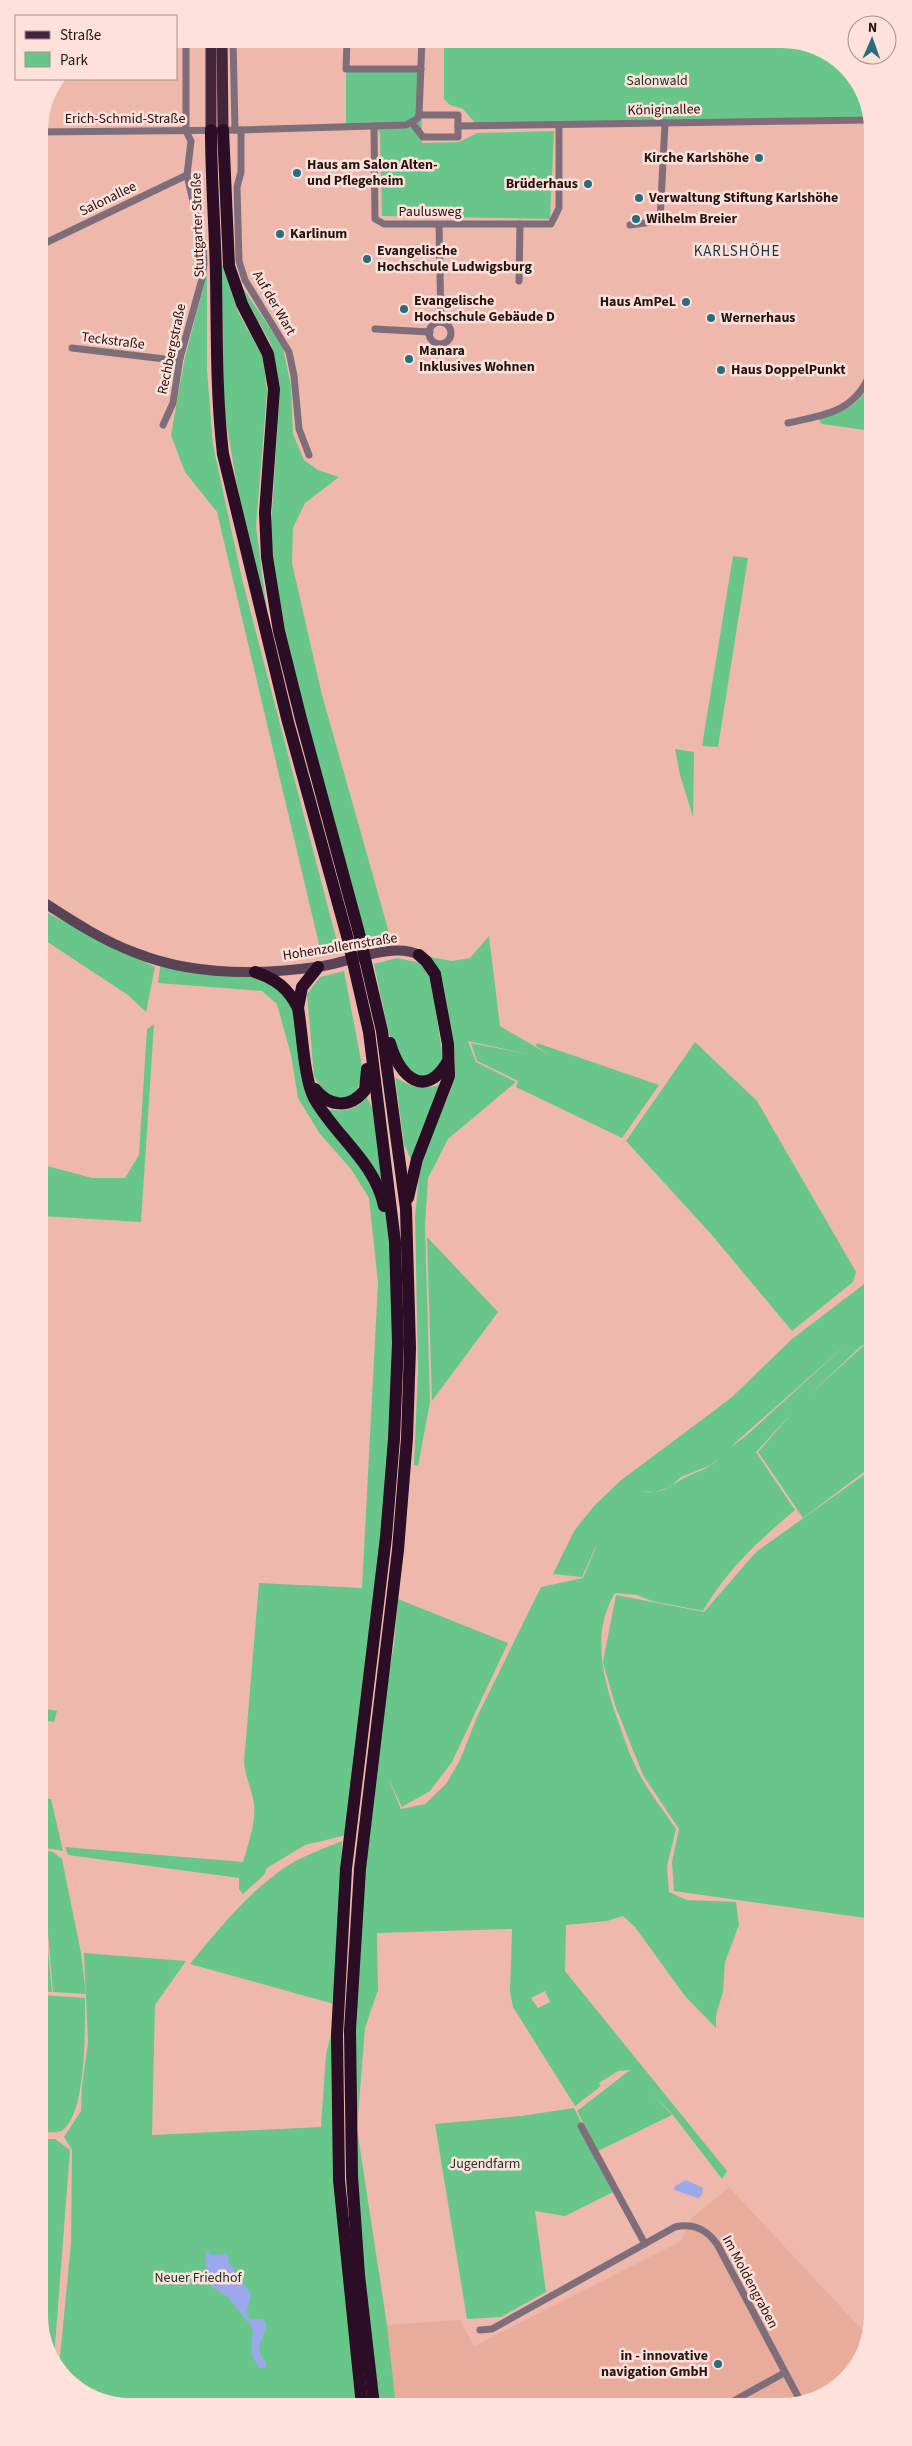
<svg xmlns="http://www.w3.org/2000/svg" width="912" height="2446" font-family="'Source Sans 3',sans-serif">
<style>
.built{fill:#e8ac9d}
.green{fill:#68c68b;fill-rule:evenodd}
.water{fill:#9ba9ec}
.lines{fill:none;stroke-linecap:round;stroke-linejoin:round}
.street{stroke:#7f6d7a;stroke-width:7}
.secondary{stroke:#5b4356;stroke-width:10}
.primary{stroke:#42263c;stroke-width:11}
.highway{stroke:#2c0d26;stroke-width:12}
.poi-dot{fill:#276d7c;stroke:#fde1da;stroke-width:2}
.labels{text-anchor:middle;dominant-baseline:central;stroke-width:5;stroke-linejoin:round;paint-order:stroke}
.park-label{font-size:14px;fill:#1d3325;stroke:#fde1da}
.street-label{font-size:14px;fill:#25130e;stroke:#fde1da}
.poi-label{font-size:14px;font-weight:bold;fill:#25130e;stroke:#fde1da;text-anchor:start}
.neighbourhood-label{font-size:15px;letter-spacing:1px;fill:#183840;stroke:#fde1da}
</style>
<rect width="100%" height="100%" fill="#eeb9ac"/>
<path class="built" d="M729,2187L867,2335L855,2372L806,2404L396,2406L387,2325L460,2320L474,2346L681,2241L692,2218Z"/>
<g class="green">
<path d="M444,39H789L838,58L870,106V119L476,124L463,109L450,105L444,99Z"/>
<path d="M346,69H421L422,143L459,142L477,133L554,131L550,219L382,216L380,133L374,126L346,127Z"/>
<path d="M221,261L238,312L263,357L267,392L256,526L268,619L240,502L224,410Z"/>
<path d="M207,274V370L213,445L242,579L340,953L322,957L217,512L185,472L171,435L185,357Z"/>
<path d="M237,279L283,348L291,386L293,434L304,460L318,470L339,477L305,503L293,528L292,563L322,695L392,943L368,949L291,663L273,563L271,527L280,388L271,344L244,295Z"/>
<path d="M870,383L871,431L822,424L817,418C845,410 856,409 870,383Z"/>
<path d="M733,556L748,558L718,747L702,746Z"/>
<path d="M675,749L694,752L693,817L680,775Z"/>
<path d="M40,907L51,915L155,967L146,1012L128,995L40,937Z"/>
<path d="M489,936L500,1026L551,1056L536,1046L537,1043L659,1085L622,1138L516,1087L518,1081L477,1061L471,1043L532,1055L468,1041L476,1062L516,1082L448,1139L428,1178L425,1225L430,1402L418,1466L414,1465L418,1369L415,1217L419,1176L425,1152L451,1088L455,1058L443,982L430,957L452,961L470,958Z"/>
<path d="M397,958L421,963L431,980L443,1058L435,1072L428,1077L414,1075L399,1062L388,1030L374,964Z"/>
<path d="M161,961L255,972L293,998L310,1082L382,1194L395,1242L394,1439L351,1834L305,1845L267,1868L264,1875L243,1894L239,1889V1878L68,1855L65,1847L243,1862C248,1844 256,1823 254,1804C252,1789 245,1777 244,1762L259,1583L362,1588L378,1283L369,1198L351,1169L320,1134L298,1098L291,1055L277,1004L262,991L158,983Z"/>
<path d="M344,971L363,1071L356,1094L340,1100L324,1093L314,1076L307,994L320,977Z"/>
<path d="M154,1024L141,1222L40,1216V1164L92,1178H125L139,1155L147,1029Z"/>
<path d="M695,1042L757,1101L856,1272L853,1282L792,1331L711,1234L626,1141Z"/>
<path d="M395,1077C411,1088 424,1090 442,1084L420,1133L411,1160L404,1144Z"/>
<path d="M367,1097L375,1114L384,1187L327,1109C344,1112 355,1111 367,1097Z"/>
<path d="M427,1237L498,1312L432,1401Z"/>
<path d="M872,1278V1340L860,1347L808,1396L862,1347L872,1341V1466L803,1518L758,1452L794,1411L756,1452L795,1510C759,1540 727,1570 703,1611L652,1601L637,1595L615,1593C591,1632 603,1679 617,1718C624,1738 630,1757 640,1775C650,1794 664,1811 676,1829L667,1866L669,1892L687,1900L736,1902L739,1925L725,1962L723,1992L716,2015V2028L685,1996L635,1927L623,1916L607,1921L566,1925L565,1971L727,2171L722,2179L673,2115L652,2093L672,2115L598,2151L577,2111L630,2070L618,2071L599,2083L601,2086L575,2106L513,2007L510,1992L512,1929L377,1933L378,1990L365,2028L357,2129L387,2325L396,2406H374L350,2129V2030L374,1744L394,1646L398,1599L508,1643L452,1762L430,1791L402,1807L388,1778L401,1809L425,1804L446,1784L460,1760L477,1717L541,1587L583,1578L596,1547L628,1513L595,1548L582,1577L553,1574L574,1531L594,1506L620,1481L731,1398L792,1339ZM849,1342L747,1435L731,1447L737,1441ZM719,1458C710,1469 698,1471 686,1477C670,1485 662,1496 643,1491L655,1492L670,1487L681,1477L711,1465ZM545,1991L550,2002L538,2008L531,1998Z"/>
<path d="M872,1469L873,1919L674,1891L672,1862L679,1829L643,1775L615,1705L603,1662L616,1595L704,1612L756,1552Z"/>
<path d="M41,1708L57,1711L54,1722L41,1720Z"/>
<path d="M41,1798L51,1799L63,1851L41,1847Z"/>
<path d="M342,1841L334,2004L190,1964C217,1931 245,1896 280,1871C298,1857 321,1850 342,1841Z"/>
<path d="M41,1850L53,1852L62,1859L81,1953L86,1994L53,1992Z"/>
<path d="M41,1874L52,1992L41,1991Z"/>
<path d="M84,1953L186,1961L155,2005L152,2135L321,2127L326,2054L338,2008L337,2110L362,2406L123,2407L74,2388L59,2367L71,2243L72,2150L64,2137L81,2111L82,2085L88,2043Z"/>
<path d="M41,1995L85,1998C85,2025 87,2117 61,2131C56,2133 47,2132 42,2132Z"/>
<path d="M574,2108L615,2191L565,2216L535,2211L546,2292L501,2317L467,2319L435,2124L521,2116Z"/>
<path d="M42,2139H55L70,2150L54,2359L42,2340Z"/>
</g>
<g class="water">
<path d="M686,2180L703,2188L702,2195L698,2198L674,2190L675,2186Z"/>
<path d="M209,2251L211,2255L225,2254L229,2258L228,2261L251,2294L246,2315L251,2319H262L266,2323C267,2333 257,2341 260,2352C261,2358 267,2360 266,2367L259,2368L251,2353L253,2329L228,2297L212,2287L206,2266L205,2253Z"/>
</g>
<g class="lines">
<g class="street">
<path d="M233,39L235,130"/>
<path d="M347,39L346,69H421"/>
<path d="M412,123L423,137H458V115H419"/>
<path d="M374,126L375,219L384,224H551L559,208V125"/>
<path d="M458,126L870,120"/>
<path d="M241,130V172L237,187L239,261L245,280L289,352L294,376L299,429L309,455"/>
<path d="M39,132L241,130L406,125L417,119L419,115L422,39"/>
<path d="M439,225L441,322"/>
<path d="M630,225L660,221L665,123"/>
<path d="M39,246L187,175"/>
<path d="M519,281L520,224"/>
<circle cx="440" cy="333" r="11"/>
<path d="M375,329L430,332"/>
<path d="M72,348L173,360L180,358"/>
<path d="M788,423C824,415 856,412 870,373"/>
<path d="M163,425L173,403L180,358L202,279L204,264L203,246L187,175L191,141L186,131V39"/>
<path d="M581,2126L645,2244"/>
<path d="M480,2330L492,2329L675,2227C693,2223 706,2229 717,2244L802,2404"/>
<path d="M728,2404L784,2373"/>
</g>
<path class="secondary" d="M40,900C71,920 101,940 136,953C191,975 258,975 316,967C346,964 392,941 419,955"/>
<g class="primary">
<path d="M211,39V130"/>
<path d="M222,39L223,130"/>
</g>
<g class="highway">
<path d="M211,130C211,179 215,227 216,275C217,335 216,394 223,454L288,722L347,936L369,1032L395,1242L398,1343L394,1439L386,1537L346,1869L337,2035L339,2180L362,2406"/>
<path d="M223,130L229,266L242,304L268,354L274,389L265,513L267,557L279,631L301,719L359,933L382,1031L406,1209L410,1348L407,1438L398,1550L360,1869L350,2030L352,2176L359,2275L374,2406"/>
<path d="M255,972C276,979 288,988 298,1008C302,1030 304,1079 314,1098C335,1136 375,1162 384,1206"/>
<path d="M298,1008L302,987L318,967"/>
<path d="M390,1043C399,1076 425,1101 448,1061"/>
<path d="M315,1089C329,1107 350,1109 365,1090L367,1069"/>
<path d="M408,1198L417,1159L449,1076L448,1044L435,974L426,961L419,955"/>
</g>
</g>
<g class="poi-dot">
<circle cx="759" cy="158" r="5"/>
<circle cx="297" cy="173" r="5"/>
<circle cx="588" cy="184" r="5"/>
<circle cx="639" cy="198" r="5"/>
<circle cx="636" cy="219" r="5"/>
<circle cx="280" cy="234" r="5"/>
<circle cx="367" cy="259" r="5"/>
<circle cx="686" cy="302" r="5"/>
<circle cx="404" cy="309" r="5"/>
<circle cx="711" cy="318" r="5"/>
<circle cx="409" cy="359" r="5"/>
<circle cx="721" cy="370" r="5"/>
<circle cx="718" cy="2364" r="5"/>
</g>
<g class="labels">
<g class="park-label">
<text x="657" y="81">Salonwald</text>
<text x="485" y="2164">Jugendfarm</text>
<text x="198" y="2278">Neuer Friedhof</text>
</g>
<g class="street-label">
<text transform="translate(664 110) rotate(-1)">Königinallee</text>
<text x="125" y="119">Erich-Schmid-Straße</text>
<text transform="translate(108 199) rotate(-26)">Salonallee</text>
<text x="430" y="212">Paulusweg</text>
<text transform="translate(198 225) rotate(-92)">Stuttgarter Straße</text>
<text transform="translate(274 303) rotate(60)">Auf der Wart</text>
<text transform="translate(113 341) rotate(7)">Teckstraße</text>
<text transform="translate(172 349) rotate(-78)">Rechbergstraße</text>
<text transform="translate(340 947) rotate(-9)">Hohenzollernstraße</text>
<text transform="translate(750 2282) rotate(62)">Im Moldengraben</text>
</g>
<g class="poi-label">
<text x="749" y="158" text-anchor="end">Kirche Karlshöhe</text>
<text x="307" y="165">Haus am Salon Alten-<tspan x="307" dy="16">und Pflegeheim</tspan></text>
<text x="578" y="184" text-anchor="end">Brüderhaus</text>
<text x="649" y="198">Verwaltung Stiftung Karlshöhe</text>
<text x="646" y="219">Wilhelm Breier</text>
<text x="290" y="234">Karlinum</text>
<text x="377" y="251">Evangelische<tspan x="377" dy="16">Hochschule Ludwigsburg</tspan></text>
<text x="414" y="301">Evangelische<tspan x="414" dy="16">Hochschule Gebäude D</tspan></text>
<text x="676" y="302" text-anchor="end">Haus AmPeL</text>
<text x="721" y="318">Wernerhaus</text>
<text x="419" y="351">Manara<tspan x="419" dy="16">Inklusives Wohnen</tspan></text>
<text x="731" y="370">Haus DoppelPunkt</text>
<text x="708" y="2356" text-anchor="end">in - innovative<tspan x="708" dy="16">navigation GmbH</tspan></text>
</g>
<g class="neighbourhood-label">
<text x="737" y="251">KARLSHÖHE</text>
</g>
</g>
<path d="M0 0H912V2446H0ZM130 48H782A82 82 0 0 1 864 130V2316A82 82 0 0 1 782 2398H130A82 82 0 0 1 48 2316V130A82 82 0 0 1 130 48Z" fill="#fde1da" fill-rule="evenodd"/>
<rect x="15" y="15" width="162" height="65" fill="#fde1da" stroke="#a78f88"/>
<rect x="25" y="31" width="25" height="8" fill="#42263c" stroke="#a78f88"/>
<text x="60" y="40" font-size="15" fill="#25130e">Straße</text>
<rect x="25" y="52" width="25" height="15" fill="#68c68b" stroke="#a78f88"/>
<text x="60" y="65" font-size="15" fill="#25130e">Park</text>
<g transform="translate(872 40) rotate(2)"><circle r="24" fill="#fde1da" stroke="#a78f88"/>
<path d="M0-4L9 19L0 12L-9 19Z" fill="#276d7c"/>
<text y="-8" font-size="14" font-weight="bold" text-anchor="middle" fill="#25130e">N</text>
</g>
</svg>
